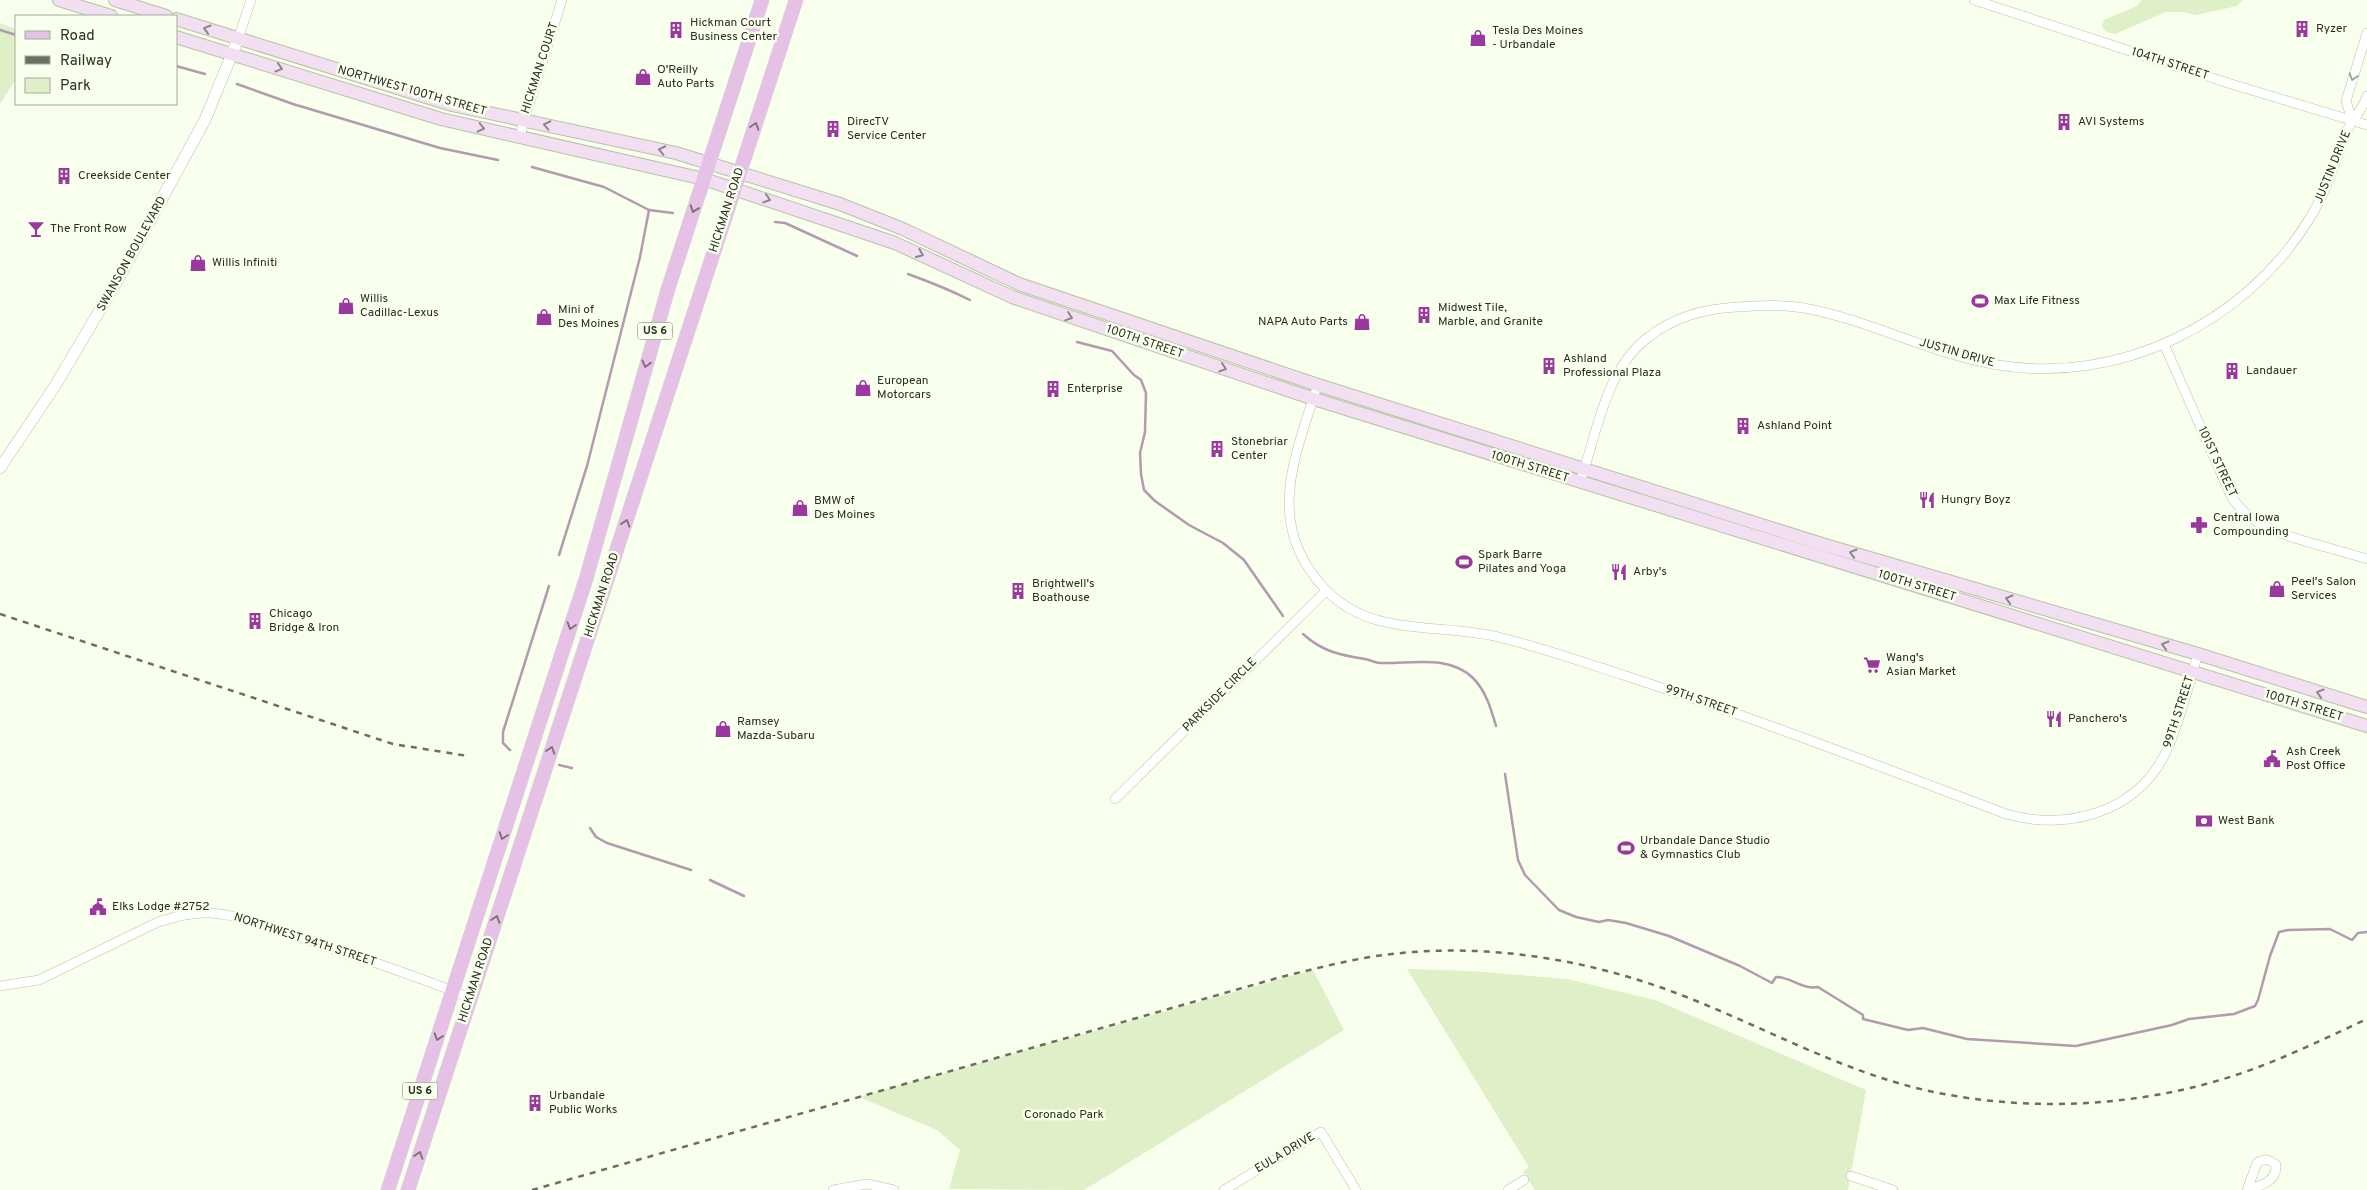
<svg xmlns="http://www.w3.org/2000/svg" width="2367" height="1190" font-family="Overpass,sans-serif">
<style>
.green{fill:#dfefc7}
.lines{fill:none;stroke-linecap:round;stroke-linejoin:round}
.stream{stroke:#b39ab1;stroke-width:2.5}
.minor-casing{stroke:#b7c2a6;stroke-width:10}
.tertiary-casing{stroke:#b7c2a6;stroke-width:12}
.secondary-casing{stroke:#b7c2a6;stroke-width:14}
.primary-casing{stroke:#e1e2e0;stroke-width:15}
.minor{stroke:#fff;stroke-width:9}
.tertiary{stroke:#fff;stroke-width:11}
.secondary{stroke:#f2e0f2;stroke-width:12}
.primary{stroke:#e5c1e5;stroke-width:14}
.rail{stroke:#6a6f62;stroke-width:2.5;stroke-dasharray:6 6;stroke-linecap:butt}
.oneway{stroke:#8e878a}
.oneway2{stroke:#9fa19c}
.oneway3{stroke:#7e707a}
.labels{text-anchor:middle;dominant-baseline:central;stroke-width:5;stroke-linejoin:round;paint-order:stroke}
.shield{fill:#f8ffed;stroke:#686d60;stroke-width:1}
.shield-label{font-size:11px;font-weight:bold;fill:#2a2e23}
.poi-label{font-size:12px;fill:#2a2e23;stroke:#f8ffed;text-anchor:start}
.street-label{font-size:12px;fill:#2a2e23;stroke:#f8ffed}
.park-label{font-size:12px;fill:#253401;stroke:#f8ffed}
</style>
<rect width="100%" height="100%" fill="#f8ffed"/>
<g class="green">
<path d="M2142,0H2243L2237,6L2196,15L2182,12H2166L2115,34L2107,32L2102,27L2104,20L2137,6Z"/>
<path d="M0,23L16,29V79L0,104Z"/>
<path d="M1407,969L1470,971L1567,979L1655,1000L1866,1090L1848,1190H1535L1523,1172L1529,1167Z"/>
<path d="M1313,970L1344,1030L1084,1190L949,1189L960,1150L937,1130L859,1097Z"/>
</g>
<g class="lines">
<g class="stream">
<path d="M0,30L16,35"/>
<path d="M176,66L205,74"/>
<path d="M237,84L293,104L440,148L498,160"/>
<path d="M532,167L604,187L649,210L673,213"/>
<path d="M775,222L785,223L857,256"/>
<path d="M908,274C930,282 950,290 970,300"/>
<path d="M1077,342L1112,351L1134,375L1141,380L1146,393L1145,432L1140,453L1141,474L1144,490L1155,501L1189,525L1223,543L1244,560L1283,616"/>
<path d="M559,555L587,466L640,257L649,210"/>
<path d="M1303,634C1323,652 1340,655 1365,659C1371,660 1375,663 1380,663C1410,664 1449,654 1473,678C1486,691 1491,709 1496,726"/>
<path d="M510,750L503,743V732L549,586"/>
<path d="M559,765L572,768"/>
<path d="M1505,774L1518,860L1525,875L1559,910L1576,917L1599,922L1608,920L1626,923L1669,936L1740,966L1772,983L1776,977C1791,977 1803,990 1818,987L1863,1015V1019L1908,1030L1923,1028L1967,1039L2076,1046L2172,1025L2189,1019L2234,1014L2255,1006L2258,1000L2270,956L2279,932L2288,930L2330,929L2352,940L2358,933L2367,932"/>
<path d="M590,828L596,837L607,843L691,870"/>
<path d="M710,880L744,896"/>
</g>
<g class="minor-casing">
<g id="minor">
<path d="M1974,0L2228,83L2367,125"/>
<path d="M238,39L251,0"/>
<path d="M2352,120L2346,101L2367,33"/>
<path d="M520,137L524,120L562,0"/>
<path d="M2164,344L2232,498C2239,507 2247,516 2257,522C2283,538 2336,549 2367,559"/>
<path d="M1315,393C1292,464 1266,528 1326,590C1373,639 1442,622 1502,638C1543,648 1583,662 1623,675C1752,717 1879,766 2006,814C2067,831 2137,813 2166,752C2180,722 2188,686 2198,654"/>
<path d="M1580,482C1597,434 1604,373 1646,339C1673,317 1703,309 1737,307C1759,306 1782,304 1804,308C1870,320 1931,354 1998,365C2118,385 2244,324 2308,221C2326,193 2335,162 2347,131C2353,118 2363,109 2367,96"/>
<path d="M1115,799L1326,591"/>
<path d="M0,986L39,980L158,922C175,917 192,912 210,913C242,915 274,929 305,939C361,958 416,975 470,998"/>
<path d="M1851,1176L1893,1190"/>
<path d="M833,1190L867,1184L894,1190"/>
<path d="M1224,1190L1321,1132L1356,1190"/>
<path d="M1508,1190L1524,1180"/>
<path d="M2247,1190L2257,1163C2265,1158 2269,1159 2276,1165C2277,1182 2261,1185 2248,1190"/>
</g>
</g>
<g class="tertiary-casing">
<path id="tertiary" d="M0,468L55,386L117,281L205,120L238,39"/>
</g>
<g class="secondary-casing">
<g id="secondary">
<path d="M59,0L111,16"/>
<path d="M115,0L166,16"/>
<path d="M176,19L452,105L676,153L840,204L903,229L1019,284L1318,385L1825,545L2198,654L2367,707"/>
<path d="M176,37L441,119L704,179L895,243L1012,297L1314,399L2367,726"/>
</g>
</g>
<g class="primary-casing">
<g id="primary">
<path d="M388,1190L586,579L668,289L762,0"/>
<path d="M408,1190L796,0"/>
</g>
</g>
<use href="#minor" class="minor"/>
<use href="#tertiary" class="tertiary"/>
<use href="#secondary" class="secondary"/>
<use href="#primary" class="primary"/>
<g class="rail">
<path d="M0,614L393,744L468,756"/>
<path d="M532,1190L1281,977C1318,968 1355,958 1392,954C1488,943 1586,959 1676,993C1761,1025 1839,1071 1929,1091C2031,1113 2143,1107 2242,1073C2285,1058 2326,1038 2367,1019"/>
</g>
</g>
<defs><path id="oneway-chevron" d="M-2-3.5L2.5 0L-2 3.5" fill="none" stroke-width="1.6" stroke-linecap="round" stroke-linejoin="round" transform="scale(1.25)"/></defs>
<g class="oneway">
<use href="#oneway-chevron" transform="translate(207 29) rotate(-163)"/>
<use href="#oneway-chevron" transform="translate(279 68) rotate(17)"/>
<use href="#oneway-chevron" transform="translate(547 125) rotate(-168)"/>
<use href="#oneway-chevron" transform="translate(481 128) rotate(13)"/>
<use href="#oneway-chevron" transform="translate(662 150) rotate(-168)"/>
<use href="#oneway-chevron" transform="translate(767 199) rotate(18)"/>
<use href="#oneway-chevron" transform="translate(920 254) rotate(23)"/>
<use href="#oneway-chevron" transform="translate(1069 317) rotate(19)"/>
<use href="#oneway-chevron" transform="translate(1223 368) rotate(18)"/>
<use href="#oneway-chevron" transform="translate(1853 553) rotate(-164)"/>
<use href="#oneway-chevron" transform="translate(2009 599) rotate(-164)"/>
<use href="#oneway-chevron" transform="translate(2165 645) rotate(-164)"/>
<use href="#oneway-chevron" transform="translate(2320 693) rotate(-163)"/>
</g>
<use class="oneway2" href="#oneway-chevron" transform="translate(2353 77) rotate(108)"/>
<g class="oneway3">
<use href="#oneway-chevron" transform="translate(755 126) rotate(-72)"/>
<use href="#oneway-chevron" transform="translate(694 209) rotate(109)"/>
<use href="#oneway-chevron" transform="translate(646 364) rotate(105)"/>
<use href="#oneway-chevron" transform="translate(626 523) rotate(-72)"/>
<use href="#oneway-chevron" transform="translate(571 626) rotate(108)"/>
<use href="#oneway-chevron" transform="translate(551 750) rotate(-72)"/>
<use href="#oneway-chevron" transform="translate(503 836) rotate(108)"/>
<use href="#oneway-chevron" transform="translate(496 919) rotate(-72)"/>
<use href="#oneway-chevron" transform="translate(438 1037) rotate(108)"/>
<use href="#oneway-chevron" transform="translate(419 1155) rotate(-72)"/>
</g>
<defs>
<g id="building-bare" transform="scale(1.35)"><path d="M-4-6H4V6H1V3H-1V6H-4ZM-2.5-4.3h1.7v1.8h-1.7ZM.8-4.3h1.7v1.8H.8ZM-2.5-1h1.7V.8h-1.7ZM.8-1h1.7V.8H.8Z" fill="#9b389f" stroke="#f8ffed" stroke-width="2.5" paint-order="stroke"/></g>
<g id="shop-bare" transform="scale(1.35)"><path d="M-5-2.5h2.3a2.7 3.5 0 0 1 5.4 0H5L5.5 6h-11ZM-1.5-2.5h3a1.5 2.3 0 0 0-3 0Z" fill="#9b389f" stroke="#f8ffed" stroke-width="2.5" paint-order="stroke"/></g>
<g id="bar-bare" transform="scale(1.35)"><path d="M-6-5H6L.8 .8V4.5H3.5V6h-7V4.5H-.8V.8Z" fill="#9b389f" stroke="#f8ffed" stroke-width="2.5" paint-order="stroke"/></g>
<g id="stadium-bare" transform="scale(1.35)"><path d="M0-5a6.5 5 0 1 0 0 10a6.5 5 0 1 0 0-10ZM-3.5-1.8h7v3.6h-7Z" fill="#9b389f" stroke="#f8ffed" stroke-width="2.5" paint-order="stroke"/></g>
<g id="restaurant-bare" transform="scale(1.35)"><path d="M-5-6h1v4h1v-4h1v4h1v-4h1v5L-1.5 .5V6h-2V.5L-5-1ZM5-6V6H3V1.5H1.5Q1.5-4 5-6Z" fill="#9b389f" stroke="#f8ffed" stroke-width="2.5" paint-order="stroke"/></g>
<g id="pharmacy-bare" transform="scale(1.35)"><path d="M-2-6h4v4h4v4h-4v4h-4v-4h-4v-4h4Z" fill="#9b389f" stroke="#f8ffed" stroke-width="2.5" paint-order="stroke"/></g>
<g id="supermarket-bare" transform="scale(1.35)"><path d="M-6-5.5h2.5l.6 2H6L4.5 2H-2.5L-4.4-4H-6ZM-1.5 3.2a1.3 1.3 0 1 0 .1 0ZM3 3.2a1.3 1.3 0 1 0 .1 0Z" fill="#9b389f" stroke="#f8ffed" stroke-width="2.5" paint-order="stroke"/></g>
<g id="civic-bare" transform="scale(1.35)"><path d="M-.6-6.5H3V-4.5H.6V-3L4-1V1h2V6H-6V1h2V-1L-.6-3ZM-1.2 2.5V6h2.4V2.5Z" fill="#9b389f" stroke="#f8ffed" stroke-width="2.5" paint-order="stroke"/></g>
<g id="bank-bare" transform="scale(1.35)"><path d="M-6-4H6V4H-6ZM0-2.3a2.3 2.3 0 1 0 0 4.6a2.3 2.3 0 1 0 0-4.6Z" fill="#9b389f" stroke="#f8ffed" stroke-width="2.5" paint-order="stroke"/></g>
</defs>
<g fill-rule="evenodd">
<use href="#building-bare" x="2302" y="29"/>
<use href="#building-bare" x="676" y="30"/>
<use href="#shop-bare" x="1478" y="38"/>
<use href="#shop-bare" x="643" y="77"/>
<use href="#building-bare" x="2064" y="122"/>
<use href="#building-bare" x="833" y="129"/>
<use href="#building-bare" x="64" y="176"/>
<use href="#bar-bare" x="36" y="229"/>
<use href="#shop-bare" x="198" y="263"/>
<use href="#stadium-bare" x="1980" y="301"/>
<use href="#shop-bare" x="346" y="306"/>
<use href="#building-bare" x="1424" y="315"/>
<use href="#shop-bare" x="544" y="317"/>
<use href="#shop-bare" x="1362" y="322"/>
<use href="#building-bare" x="1549" y="366"/>
<use href="#building-bare" x="2232" y="371"/>
<use href="#shop-bare" x="863" y="388"/>
<use href="#building-bare" x="1053" y="389"/>
<use href="#building-bare" x="1743" y="426"/>
<use href="#building-bare" x="1217" y="449"/>
<use href="#restaurant-bare" x="1927" y="500"/>
<use href="#shop-bare" x="800" y="508"/>
<use href="#pharmacy-bare" x="2199" y="525"/>
<use href="#stadium-bare" x="1464" y="562"/>
<use href="#restaurant-bare" x="1619" y="572"/>
<use href="#shop-bare" x="2277" y="589"/>
<use href="#building-bare" x="1018" y="591"/>
<use href="#building-bare" x="255" y="621"/>
<use href="#supermarket-bare" x="1872" y="665"/>
<use href="#restaurant-bare" x="2054" y="719"/>
<use href="#shop-bare" x="723" y="729"/>
<use href="#civic-bare" x="2272" y="759"/>
<use href="#bank-bare" x="2204" y="821"/>
<use href="#stadium-bare" x="1626" y="848"/>
<use href="#civic-bare" x="98" y="907"/>
<use href="#building-bare" x="535" y="1103"/>
</g>
<g class="labels">
<g class="shield">
<rect x="637.5" y="322.5" width="35" height="17" rx="4"/>
<rect x="402.5" y="1082.5" width="35" height="17" rx="4"/>
</g>
<g class="shield-label">
<text x="655" y="331">US 6</text>
<text x="420" y="1091">US 6</text>
</g>
<g class="poi-label">
<text x="690" y="23">Hickman Court<tspan x="690" dy="14">Business Center</tspan></text>
<text x="2316" y="29">Ryzer</text>
<text x="1492" y="31">Tesla Des Moines<tspan x="1492" dy="14">- Urbandale</tspan></text>
<text x="657" y="70">O'Reilly<tspan x="657" dy="14">Auto Parts</tspan></text>
<text x="847" y="122">DirecTV<tspan x="847" dy="14">Service Center</tspan></text>
<text x="2078" y="122">AVI Systems</text>
<text x="78" y="176">Creekside Center</text>
<text x="50" y="229">The Front Row</text>
<text x="212" y="263">Willis Infiniti</text>
<text x="360" y="299">Willis<tspan x="360" dy="14">Cadillac-Lexus</tspan></text>
<text x="1994" y="301">Max Life Fitness</text>
<text x="1438" y="308">Midwest Tile,<tspan x="1438" dy="14">Marble, and Granite</tspan></text>
<text x="558" y="310">Mini of<tspan x="558" dy="14">Des Moines</tspan></text>
<text x="1348" y="322" text-anchor="end">NAPA Auto Parts</text>
<text x="1563" y="359">Ashland<tspan x="1563" dy="14">Professional Plaza</tspan></text>
<text x="2246" y="371">Landauer</text>
<text x="877" y="381">European<tspan x="877" dy="14">Motorcars</tspan></text>
<text x="1067" y="389">Enterprise</text>
<text x="1757" y="426">Ashland Point</text>
<text x="1231" y="442">Stonebriar<tspan x="1231" dy="14">Center</tspan></text>
<text x="1941" y="500">Hungry Boyz</text>
<text x="814" y="501">BMW of<tspan x="814" dy="14">Des Moines</tspan></text>
<text x="2213" y="518">Central Iowa<tspan x="2213" dy="14">Compounding</tspan></text>
<text x="1478" y="555">Spark Barre<tspan x="1478" dy="14">Pilates and Yoga</tspan></text>
<text x="1633" y="572">Arby's</text>
<text x="2291" y="582">Peel's Salon<tspan x="2291" dy="14">Services</tspan></text>
<text x="1032" y="584">Brightwell's<tspan x="1032" dy="14">Boathouse</tspan></text>
<text x="269" y="614">Chicago<tspan x="269" dy="14">Bridge &amp; Iron</tspan></text>
<text x="1886" y="658">Wang's<tspan x="1886" dy="14">Asian Market</tspan></text>
<text x="2068" y="719">Panchero's</text>
<text x="737" y="722">Ramsey<tspan x="737" dy="14">Mazda-Subaru</tspan></text>
<text x="2286" y="752">Ash Creek<tspan x="2286" dy="14">Post Office</tspan></text>
<text x="2218" y="821">West Bank</text>
<text x="1640" y="841">Urbandale Dance Studio<tspan x="1640" dy="14">&amp; Gymnastics Club</tspan></text>
<text x="112" y="907">Elks Lodge #2752</text>
<text x="549" y="1096">Urbandale<tspan x="549" dy="14">Public Works</tspan></text>
</g>
<g class="street-label">
<text transform="translate(2170 64) rotate(18)">104TH STREET</text>
<text transform="translate(540 68) rotate(-72)">HICKMAN COURT</text>
<text transform="translate(412 91) rotate(16)">NORTHWEST 100TH STREET</text>
<text transform="translate(2333 167) rotate(-68)">JUSTIN DRIVE</text>
<text transform="translate(727 210) rotate(-72)">HICKMAN ROAD</text>
<text transform="translate(132 254) rotate(-61)">SWANSON BOULEVARD</text>
<text transform="translate(1145 342) rotate(19)">100TH STREET</text>
<text transform="translate(1957 353) rotate(16)">JUSTIN DRIVE</text>
<text transform="translate(2217 462) rotate(65)">101ST STREET</text>
<text transform="translate(1530 467) rotate(17)">100TH STREET</text>
<text transform="translate(1917 586) rotate(17)">100TH STREET</text>
<text transform="translate(602 595) rotate(-72)">HICKMAN ROAD</text>
<text transform="translate(1220 695) rotate(-45)">PARKSIDE CIRCLE</text>
<text transform="translate(1701 701) rotate(19)">99TH STREET</text>
<text transform="translate(2304 706) rotate(17)">100TH STREET</text>
<text transform="translate(2179 712) rotate(-72)">99TH STREET</text>
<text transform="translate(305 940) rotate(18)">NORTHWEST 94TH STREET</text>
<text transform="translate(476 980) rotate(-72)">HICKMAN ROAD</text>
<text transform="translate(1285 1153) rotate(-31)">EULA DRIVE</text>
</g>
<g class="park-label">
<text x="1064" y="1115">Coronado Park</text>
</g>
</g>
<rect x="15" y="15" width="162" height="90" fill="#f8ffed" stroke="#a6ab9c"/>
<rect x="25" y="31" width="25" height="8" fill="#e5c1e5" stroke="#a6ab9c"/>
<text x="60" y="40" font-size="15" fill="#2a2e23">Road</text>
<rect x="25" y="56" width="25" height="8" fill="#6a6f62" stroke="#a6ab9c"/>
<text x="60" y="65" font-size="15" fill="#2a2e23">Railway</text>
<rect x="25" y="78" width="25" height="15" fill="#dfefc7" stroke="#a6ab9c"/>
<text x="60" y="90" font-size="15" fill="#2a2e23">Park</text>
</svg>
